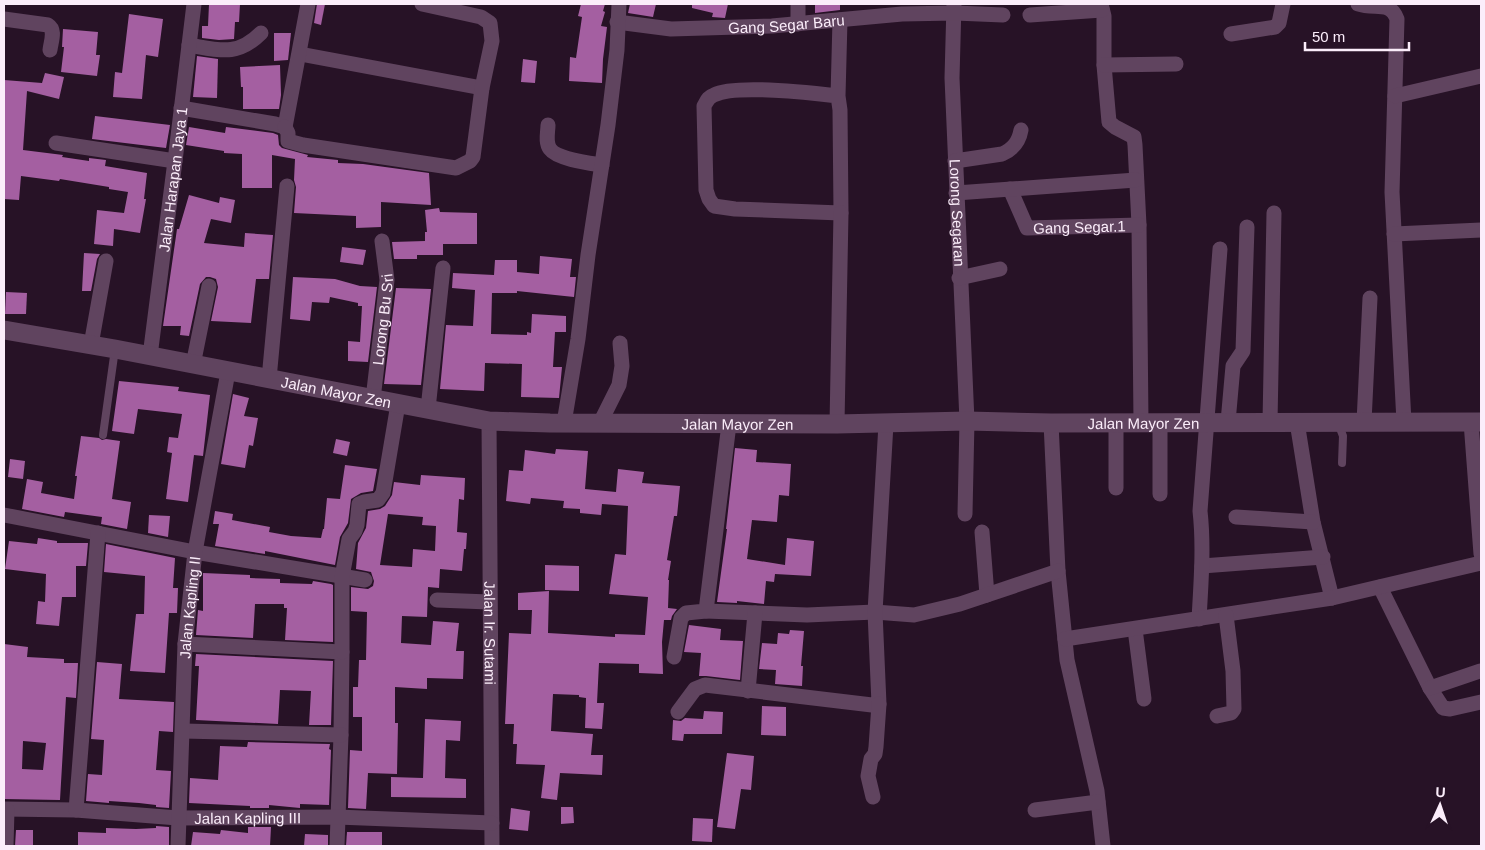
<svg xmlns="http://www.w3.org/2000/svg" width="1485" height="850" font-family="Arial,sans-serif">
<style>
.building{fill:#a45fa1;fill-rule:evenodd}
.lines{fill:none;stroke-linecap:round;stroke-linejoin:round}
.service{stroke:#60445f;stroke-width:8}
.minor{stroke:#60445f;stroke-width:15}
.tertiary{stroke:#60445f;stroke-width:19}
.labels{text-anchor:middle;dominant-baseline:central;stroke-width:4;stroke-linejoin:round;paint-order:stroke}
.street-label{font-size:15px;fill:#fbedfa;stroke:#271226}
</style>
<rect width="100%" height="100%" fill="#271226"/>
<g class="building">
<path d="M209,4H240L239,22H235L234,39L219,40L202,38V26H208Z"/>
<path d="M317,4H325L321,25L314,23Z"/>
<path d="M581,4H605L603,11L605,12L601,26L607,27L603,59L602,83L569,81L570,57L576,58L582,17L578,16Z"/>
<path d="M630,4H656L653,17L628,13Z"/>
<path d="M692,4H728L725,18L712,17L713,13L692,8Z"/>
<path d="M815,4H840V10L815,13Z"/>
<path d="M129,14L163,19L158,57L146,55L142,99L113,97L115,72L122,73Z"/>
<path d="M63,29L98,32L96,55H100L97,76L61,72L64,47H62Z"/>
<path d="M274,33H291L288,60L274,61Z"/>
<path d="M197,56L218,59L217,98L193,97Z"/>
<path d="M523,59L537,61L535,83L521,82Z"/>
<path d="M280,65L281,95L279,109H243V87H241L240,67Z"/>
<path d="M45,73L64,77L59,99L27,91L23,150L63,155L62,157L89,161V158L106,160L105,166L147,173L144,199H146L140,233L114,229L113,246L94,244L97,210L124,213L128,192L109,189V187L60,179L59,181L21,176L19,200L4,199V80L42,83Z"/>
<path d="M95,116L170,125L166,148L92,139Z"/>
<path d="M189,127L225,133L226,127L273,133L278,135L279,145L282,148L308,155L307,157L338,160V163L363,164L429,173L431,205L381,202V227L356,228V216L294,213L296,187L294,180L295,159L272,155V188H242V154L224,153V151L186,145Z"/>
<path d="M189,195L219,203L220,197L235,200L231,223L211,219L204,243L244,247L245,233L273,235L269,279H256L251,323L211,321L218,287L216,279L210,277H206L200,284L189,336L180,335L181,326H163L177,229H179Z"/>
<path d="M439,208L440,212L477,213V244H443V255H417V259H394L392,242L425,241V232H427L425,210Z"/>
<path d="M342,247L366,250L363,265L340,262Z"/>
<path d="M84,253L100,254L97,259L91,291H82Z"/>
<path d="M540,256L572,259L570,277H576L574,297L517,291V293H492L491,334L527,335V332L531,333L532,314L566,316V332H555L553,367H562L559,398L521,397L522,364L485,363L484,391L440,389L446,325L473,326L475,290L452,288L453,273L494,275L495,260H517V272L539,274Z"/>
<path d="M293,277L335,279L360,286L377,287L368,362L348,361V341L360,342L362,306H358V303L330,297L329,303L312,302L310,321L290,319Z"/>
<path d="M396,288L431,289L421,385L384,384Z"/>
<path d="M6,292L27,293L26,314H5Z"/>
<path d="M119,381L179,387L178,391L210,395L203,456L194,455L188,502L166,499L172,453L167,452L169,437L178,438L182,414L138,409L134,434L112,431Z"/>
<path d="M233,394L249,398L244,416L258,418L253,446L249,445L245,468L221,464Z"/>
<path d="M81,436L99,438L102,440L106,439L120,441L112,499L131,502L127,529L101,524L102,517L65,512L64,517L22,509L27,479L43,482L41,493L74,499L77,476H75Z"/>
<path d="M336,439L350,442L347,456L333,453Z"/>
<path d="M735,448L757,450L756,462L791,464L789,496L779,495L777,522L752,520L747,559L785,565L787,538L814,541L811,576L775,574L774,582L766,581L764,604L737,601V603L717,602L727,529H726Z"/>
<path d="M556,449L588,451L585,489L616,492L618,469L644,472L642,483L680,486L677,516H674L667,560L671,561L668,580H669L668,608L677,609L672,616L671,620H664L662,642L663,674L639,673V664L599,663L597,703H604L602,729L585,728L586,698L579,697V695L553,694L551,731L593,734L591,755H603L602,775L560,773L557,800L541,798L545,765L516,764L517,744H513L514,724H505L509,633L531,634L532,610H518V593L549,591L548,633L615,637V634L645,635L648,597L609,594L615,554L626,555L628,506L602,504L601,515L580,513V509L563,508L564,501L531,498L530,504L506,501L509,470L523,471L525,450L555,454Z"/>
<path d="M10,459L25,461L23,479L8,477Z"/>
<path d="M345,465L377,469L373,491L361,493L351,499L348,523L340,537L335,565L265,551V554L215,546L219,524H213L215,511L233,514L232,520L270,527L269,532L291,536L321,538L323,529H324L327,498L340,499Z"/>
<path d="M421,475L465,478L464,500L459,499L457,532L467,533L466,549H464L462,571L440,569L439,588L428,587L427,617L402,616L401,643L431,645L433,621L459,623L456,651H464L463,679L427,678V689L395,687V723H398L397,774L368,773L366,809L348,808L350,750L362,751V717H353V687H358L359,660H366L367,612L351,611V587L368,589L373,586L374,581L371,572L356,569L358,543L366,528L368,511L380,509L385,506L392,495L394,482L420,485ZM388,514L423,517L422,525L436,526L435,551L413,549L412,567L380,565Z"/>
<path d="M149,515L170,516L168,537L148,533Z"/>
<path d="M38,538L57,541V543H88L86,566H76V597H62L59,626L36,624L38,601L45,602L46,574L5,569L9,541L37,544Z"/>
<path d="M106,544L175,558L173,588H178L177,613H169L165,673L130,671L136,614H144L145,576L104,572Z"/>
<path d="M545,565L579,566V591L545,590Z"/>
<path d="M203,573L250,575V578L280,579V583L312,584L313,581L331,584L333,585V642L285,640L287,608H284V604H255L253,638L196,635L198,610L203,611Z"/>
<path d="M689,625L721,629L720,640L743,641L740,680L706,676H699L701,653L684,652Z"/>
<path d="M790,630L804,631L801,666H803L802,686L775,684L776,670L759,669L762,643L777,644L778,633L789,634Z"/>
<path d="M4,644L28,647L27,657L64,659V663H78L76,698L66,697L60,800L4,799ZM23,741L46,743L43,770L22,769Z"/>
<path d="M196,654L333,661L331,725H309L311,691L280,690L278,724L196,720L199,666H195Z"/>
<path d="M97,662L122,664L119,699L174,702L173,732L159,731L156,770L171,771L169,808L156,807V805L139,803L109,801V803L86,801L88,774L102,775L104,740L91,739Z"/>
<path d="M762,706L786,707V736L761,735Z"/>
<path d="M704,711L723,712L722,734H684L683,741L672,740L673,720L681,721L685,718L703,719Z"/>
<path d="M425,719L461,721L460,741L446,740L445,778L466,779V798L391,797V777L423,778Z"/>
<path d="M248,742L330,744L329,749L331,750L329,805L300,804V808L269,805V808H250V806L189,803L190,778L218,780L220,746L247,747Z"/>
<path d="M727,753L754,756L751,790L741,789L735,829L717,827Z"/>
<path d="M561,807H573L574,823L561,824Z"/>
<path d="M511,808L530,811L528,831L509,829Z"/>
<path d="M693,818L713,819L712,842L692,841Z"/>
<path d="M156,826L169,827V846H78V832L106,833V828L136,829L156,828Z"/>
<path d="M248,827H271L270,846H191L193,832L220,834L221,830L248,833Z"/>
<path d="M16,830H33V846H15Z"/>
<path d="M347,832H382V846H346Z"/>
<path d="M305,834L328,835V846H304Z"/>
</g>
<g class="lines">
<g class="service">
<path d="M1338,423L1343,436L1342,463"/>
<path d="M103,435L115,349"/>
</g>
<g class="minor">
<path id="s1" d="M954,4L952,78L967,421L965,514"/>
<path d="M1101,4L1104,16V65L1109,122L1115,127L1134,137L1135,145L1139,225L1141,422"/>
<path d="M1358,4C1375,10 1390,0 1397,19L1392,192L1404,422"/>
<path d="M1030,15L1102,10"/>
<path d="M4,19L48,25C56,30 51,41 50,50"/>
<path id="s2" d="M617,22L671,29L772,26L902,14L955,13L1003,15"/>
<path d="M798,24V4"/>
<path d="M1231,34L1275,27L1279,23L1283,4"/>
<path d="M189,45C219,50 237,57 261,33"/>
<path d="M300,54L482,88"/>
<path d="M1104,65L1176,64"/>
<path d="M838,96C813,93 734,84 714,95C708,97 707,101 704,106L706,190L709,199L714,206L735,209L841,213L840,110L838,96L840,20"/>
<path d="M1395,96L1481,76"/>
<path d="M181,108L275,124L285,127L308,4"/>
<path d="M548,125C548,132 545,142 550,149C557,159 589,163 602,165"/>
<path d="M285,127L288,133V141L303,145L456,168L470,161L473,157L482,88L492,41L490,23L481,17L422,4"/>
<path d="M56,143L175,161"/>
<path d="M955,161L1002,154C1013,149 1019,142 1021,130"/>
<path id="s3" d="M1010,189L1027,228L1139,225"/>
<path d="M956,193L1136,180"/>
<path d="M1394,234L1481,230"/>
<path d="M959,278L1000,269"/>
<path d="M91,345L106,261"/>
<path id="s4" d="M150,356L175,161L194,4"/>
<path d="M193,365L209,286"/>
<path d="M269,379L287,186"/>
<path id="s5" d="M373,399L387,280L382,241"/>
<path d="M428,409L443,268"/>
<path id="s6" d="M489,421L492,846"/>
<path d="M1160,422V494"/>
<path d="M1228,422L1233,366L1243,351L1247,227"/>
<path d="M1270,422L1274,213"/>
<path d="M1297,422L1313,522L1332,598"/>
<path d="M1364,422L1370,298"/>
<path d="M1471,422L1481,554"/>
<path d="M564,423L578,339L588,255L608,125L617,50L619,4"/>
<path d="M600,423L619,385L622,366L620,343"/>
<path d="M1051,423L1058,571L1067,660L1097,791L1103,846"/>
<path d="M1116,423V488"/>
<path d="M837,424L841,213"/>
<path d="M4,515L195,552L365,580"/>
<path d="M1236,517L1313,522"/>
<path d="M982,532L987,595"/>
<path d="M1202,566L1323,557"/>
<path d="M1380,587L1430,688L1443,708L1450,709L1481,702"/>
<path d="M437,600L489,602"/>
<path d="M706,611L807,615L875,612L914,615L960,604L1058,571"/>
<path d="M1199,619C1201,583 1204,546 1200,511L1220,249"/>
<path d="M1135,629L1144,699"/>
<path d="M1065,639L1332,598L1481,563"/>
<path d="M185,644L342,652L341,735L337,846"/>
<path d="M342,652V577L349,539L355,531L357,525L359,504L364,502L378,500L383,493L398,404"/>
<path d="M674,657L681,618L686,613L706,611L729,424"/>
<path d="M1430,688L1480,671"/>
<path d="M748,691L755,613"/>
<path d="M678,712L695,689L705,685L872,705L879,704L875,612L886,424"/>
<path d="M1217,716L1231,713L1234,709L1233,671L1226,615"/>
<path d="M183,731L341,735"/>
<path d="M873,797L868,776L871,759L875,754L876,747L879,704"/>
<path id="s7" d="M4,809L76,810L178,818L337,817L492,823"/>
<path d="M76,810L98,533"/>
<path d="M1035,810L1098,802"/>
<path d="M6,846L7,810"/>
<path id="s8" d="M178,846L185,644L195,552L228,372"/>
</g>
<path class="tertiary" id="s9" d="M4,330L115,349L489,421L550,423L837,424L967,421L1051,423L1481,422"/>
</g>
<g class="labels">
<g class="street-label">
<text stroke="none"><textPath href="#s2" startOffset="170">Gang Segar Baru</textPath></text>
<text stroke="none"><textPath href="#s4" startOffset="178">Jalan Harapan Jaya 1</textPath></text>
<text stroke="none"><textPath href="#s1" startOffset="209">Lorong Segaran</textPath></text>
<text stroke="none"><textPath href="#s3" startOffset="95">Gang Segar.1</textPath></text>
<text stroke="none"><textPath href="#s5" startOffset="80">Lorong Bu Sri</textPath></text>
<text stroke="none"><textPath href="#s9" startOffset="338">Jalan Mayor Zen</textPath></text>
<text stroke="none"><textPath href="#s9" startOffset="1148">Jalan Mayor Zen</textPath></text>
<text stroke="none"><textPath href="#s9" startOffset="742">Jalan Mayor Zen</textPath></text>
<text stroke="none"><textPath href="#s8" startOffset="239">Jalan Kapling II</textPath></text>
<text stroke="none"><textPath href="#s6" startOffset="212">Jalan Ir. Sutami</textPath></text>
<text stroke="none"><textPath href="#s7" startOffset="244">Jalan Kapling III</textPath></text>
</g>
</g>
<rect width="1485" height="850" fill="none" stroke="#fbedfa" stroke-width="10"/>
<g transform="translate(1440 805) rotate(3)" stroke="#271226" stroke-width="4" paint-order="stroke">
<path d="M0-4L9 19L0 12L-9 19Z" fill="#fbedfa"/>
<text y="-8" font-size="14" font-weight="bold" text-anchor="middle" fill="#fbedfa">U</text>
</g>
<path d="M1305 42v8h104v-8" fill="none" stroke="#fbedfa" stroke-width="2.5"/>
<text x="1312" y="42" font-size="15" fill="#fbedfa" stroke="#271226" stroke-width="4" paint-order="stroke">50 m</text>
</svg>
